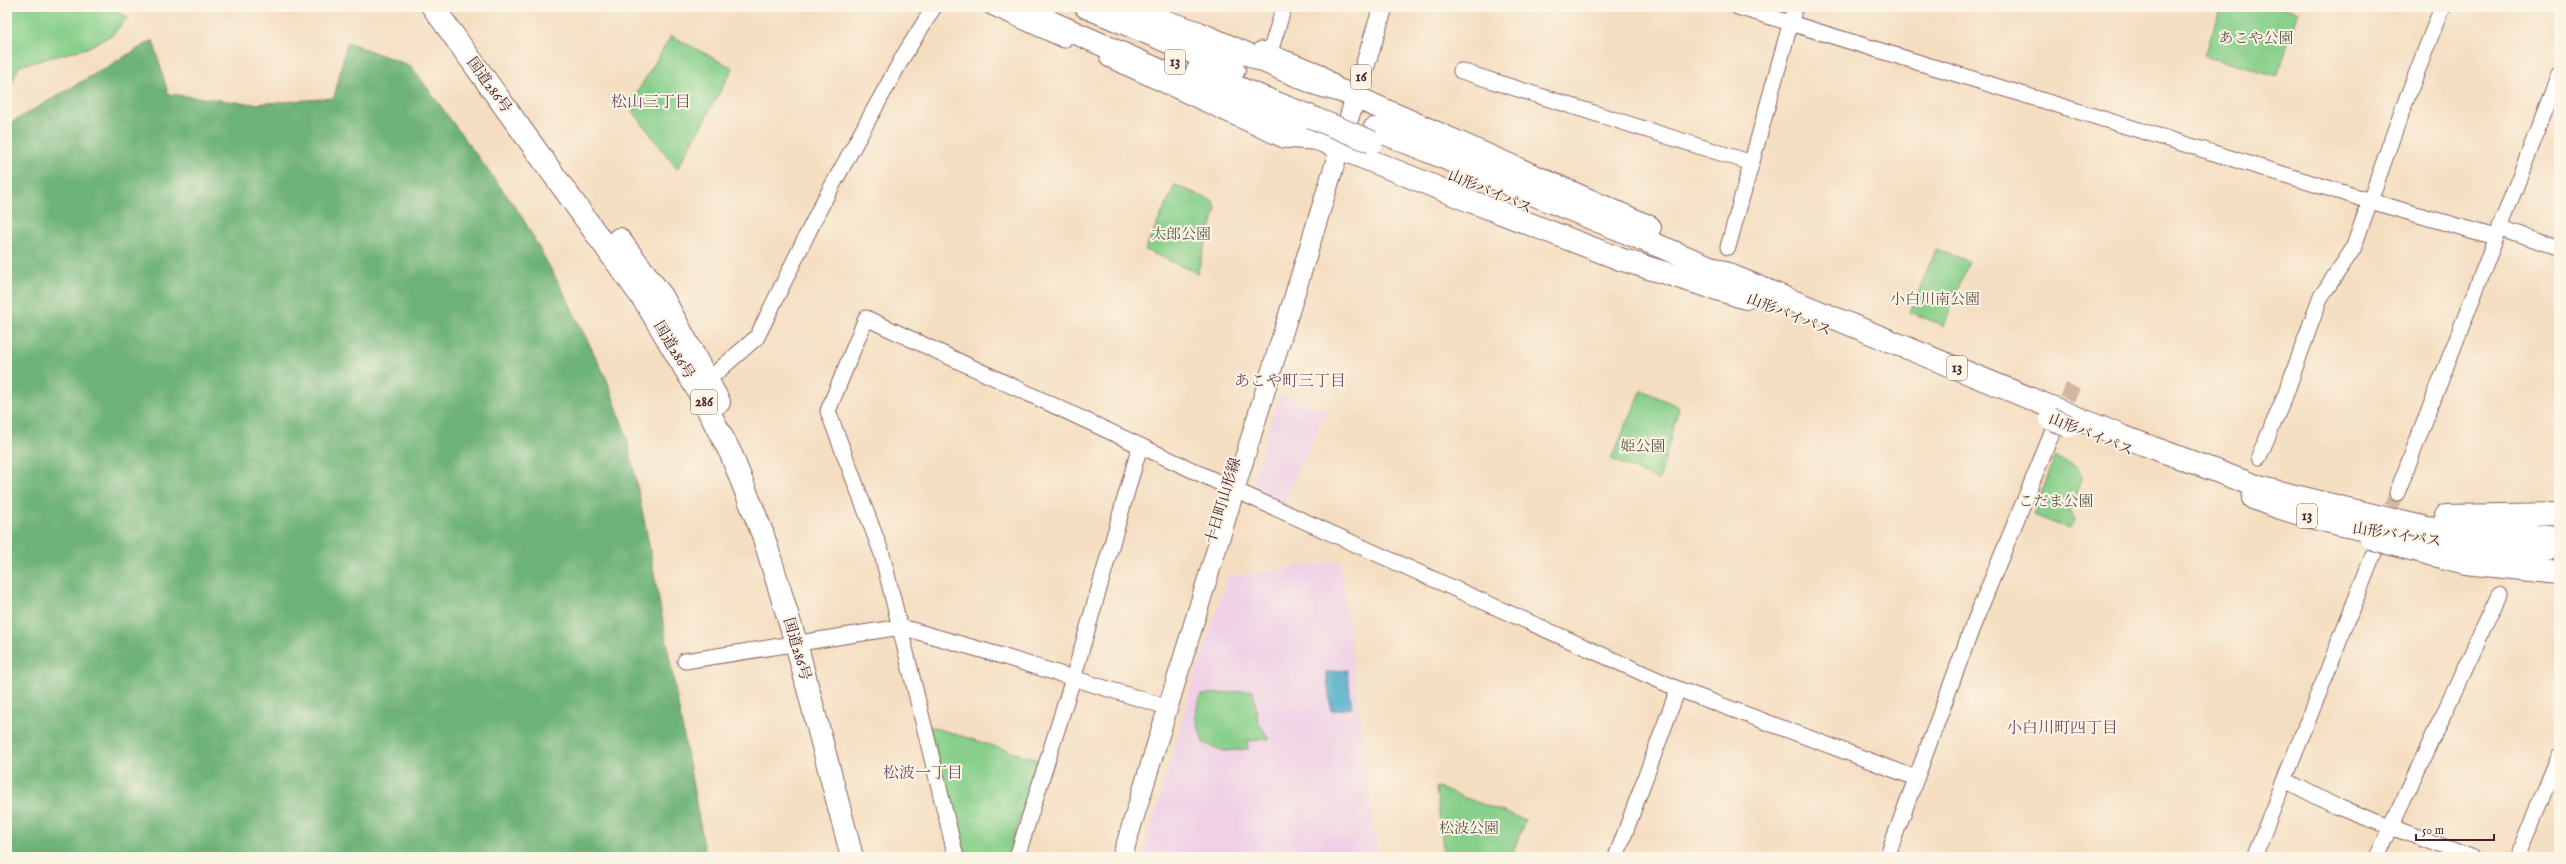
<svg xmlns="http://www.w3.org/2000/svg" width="2566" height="864" font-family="'IM FELL English','Noto Serif JP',serif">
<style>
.built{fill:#efd0e6}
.green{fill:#87cf8a;stroke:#68775a}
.forest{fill:#6db276;stroke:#5c6850}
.water{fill:#49aac9;stroke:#4a647a}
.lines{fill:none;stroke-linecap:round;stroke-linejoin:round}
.minor-tunnel{stroke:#d2b8a3;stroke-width:15;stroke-dasharray:15 8;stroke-linecap:butt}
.minor-casing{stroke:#866260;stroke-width:17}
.major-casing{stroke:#866260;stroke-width:21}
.highway-casing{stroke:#866260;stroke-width:24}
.minor{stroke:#fff;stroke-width:15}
.major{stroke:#fff;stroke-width:19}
.highway{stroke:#fff;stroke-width:22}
.highway-bridge-casing{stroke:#866260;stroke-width:24;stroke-linecap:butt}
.highway-bridge{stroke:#fff;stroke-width:22}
.labels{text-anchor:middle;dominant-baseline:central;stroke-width:4;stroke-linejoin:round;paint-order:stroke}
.shield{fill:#fcf5e5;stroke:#7f5f63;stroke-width:1}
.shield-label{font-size:14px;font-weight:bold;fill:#4a1f2b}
.park-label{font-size:15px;fill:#5c5448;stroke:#fcf5e5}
.street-label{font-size:15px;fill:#4a1f2b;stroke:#fcf5e5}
.neighbourhood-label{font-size:16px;fill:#724b66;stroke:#fcf5e5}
</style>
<rect width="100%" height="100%" fill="#fcf5e5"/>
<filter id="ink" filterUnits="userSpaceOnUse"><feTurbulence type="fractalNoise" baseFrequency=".025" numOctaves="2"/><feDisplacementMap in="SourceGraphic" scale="8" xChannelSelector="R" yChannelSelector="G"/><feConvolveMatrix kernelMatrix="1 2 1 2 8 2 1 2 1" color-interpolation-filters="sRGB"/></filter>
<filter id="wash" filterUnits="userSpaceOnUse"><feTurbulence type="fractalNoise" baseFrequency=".012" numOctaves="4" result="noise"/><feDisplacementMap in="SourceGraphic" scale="16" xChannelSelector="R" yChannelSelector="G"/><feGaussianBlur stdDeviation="0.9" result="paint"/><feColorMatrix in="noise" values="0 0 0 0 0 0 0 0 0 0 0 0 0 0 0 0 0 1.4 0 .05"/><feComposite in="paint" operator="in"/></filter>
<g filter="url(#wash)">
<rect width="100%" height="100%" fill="#f4dec1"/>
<g class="built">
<path d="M1279,395L1326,409L1284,503L1260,490L1253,479Z"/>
<path d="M1340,561L1378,857H1142L1195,676L1228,577Z"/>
</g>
<g class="green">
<path d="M7,7H104L128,17L112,35L87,48L19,66L7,94Z"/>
<path d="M2221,7H2281L2298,12L2277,77L2204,56Z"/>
<path d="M671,36L733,68L677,169L629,106Z"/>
<path d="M1175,185L1213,201L1216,209L1197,273L1145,250Z"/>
<path d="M1936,249L1969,261L1944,326L1910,312Z"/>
<path d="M1642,390L1679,407L1659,481L1611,459Z"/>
<path d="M2055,457L2078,467L2082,477L2070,510L2075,521L2070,529L2033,515Z"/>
<path d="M1253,690L1258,721L1269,739L1247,741L1248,749L1224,751L1203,743L1195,715L1201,695Z"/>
<path d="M929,726L1038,760L1008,857H962Z"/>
<path d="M1436,787L1525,820L1511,857H1444Z"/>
</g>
<path class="forest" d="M153,40L168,94L254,104L334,98L347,42L411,66L521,215L564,293L607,380L627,438L646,529L706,857H7V125Z"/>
<path class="water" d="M1347,670L1352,708L1331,711L1326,672Z"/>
</g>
<g filter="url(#ink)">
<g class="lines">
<g class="minor-tunnel">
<path d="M2058,420L2073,386"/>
<path d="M2383,528L2397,493"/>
</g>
<g class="minor-casing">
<g id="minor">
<path d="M991,7L1064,40"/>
<path d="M1738,7L2370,201L2495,237"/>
<path d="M1261,49L1319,71L1339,87"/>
<path d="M1270,52L1284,7"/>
<path d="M1108,59L1283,140L1312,142"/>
<path d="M1461,71L1752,163"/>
<path d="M2499,227L2559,248"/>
<path d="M1728,247L1795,7"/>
<path d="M701,386L757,337L821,206L904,55L934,7"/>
<path d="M2259,457L2285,396L2320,298L2353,249L2400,116L2442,7"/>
<path d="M2397,493L2559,75"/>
<path d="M685,661L901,627L992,653L1160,705"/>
<path d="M2285,780L2335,806L2471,857"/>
<path d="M956,857L882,554L828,411L866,318L1235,490L1678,689L1916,778"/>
<path d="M1017,857L1073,679L1140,446"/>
<path d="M1616,857L1678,689"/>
<path d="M1887,857L1972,628L2052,433"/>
<path d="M2254,857L2374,553"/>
<path d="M2377,857L2499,595"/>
<path d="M2517,857L2559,756"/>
</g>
</g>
<g class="major-casing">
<path id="major" d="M1122,857L1383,7"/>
</g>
<g class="highway-casing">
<g id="highway">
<path d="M433,7L646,303L697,389L731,454L763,535L796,643L852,857"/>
<path d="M1026,7L1053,23L1290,128L1465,199L1620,259L1746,298"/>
<path d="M1086,7L1234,70"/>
<path d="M1124,7L1199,33L1316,84L1344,92L1650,227"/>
<path d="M1197,71L1311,117"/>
<path d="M1374,129L2124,437L2262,488L2426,528L2559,538"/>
<path d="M619,239L662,296L719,402"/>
<path d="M2253,498C2298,516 2345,527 2393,535"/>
<path d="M2446,516L2559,514"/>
<path d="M2387,543L2466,563L2559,573"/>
<path d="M2439,543L2497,550H2548"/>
</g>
</g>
<use href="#minor" class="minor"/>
<use href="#major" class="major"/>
<use href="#highway" class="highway"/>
<g class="highway-bridge-casing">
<g id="highway-bridge">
<path d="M1311,117L1372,142"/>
<path d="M2051,419L2068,426"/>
<path d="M2371,538L2387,543"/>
</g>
</g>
<use href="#highway-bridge" class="highway-bridge"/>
</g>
</g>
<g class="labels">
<g class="shield">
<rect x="1165" y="50" width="20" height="24" rx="3"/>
<rect x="1351" y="65" width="20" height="24" rx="3"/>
<rect x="1947" y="356" width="20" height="24" rx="3"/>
<rect x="691" y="390" width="26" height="24" rx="3"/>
<rect x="2297" y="504" width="20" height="24" rx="3"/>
</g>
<g class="shield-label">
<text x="1175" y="62">13</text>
<text x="1361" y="77">16</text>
<text x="1957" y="368">13</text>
<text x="704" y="402">286</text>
<text x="2307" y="516">13</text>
</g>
<g class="park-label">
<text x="2256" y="38">あこや公園</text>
<text x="1181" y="234">太郎公園</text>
<text x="1935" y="299">小白川南公園</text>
<text x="1643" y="446">姫公園</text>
<text x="2056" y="501">こだま公園</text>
<text x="1469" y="828">松波公園</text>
</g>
<g class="street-label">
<text transform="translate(489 85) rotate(54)">国道286号</text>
<text transform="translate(1490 192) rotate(23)">山形バイパス</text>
<text transform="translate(1789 315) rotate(22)">山形バイパス</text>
<text transform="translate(674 350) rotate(59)">国道286号</text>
<text transform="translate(2091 435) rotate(22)">山形バイパス</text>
<text transform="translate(1223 501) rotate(-73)">十日町山形線</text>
<text transform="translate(2397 535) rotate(9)">山形バイパス</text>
<text transform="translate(797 649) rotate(74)">国道286号</text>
</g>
<g class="neighbourhood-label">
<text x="651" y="103">松山三丁目</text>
<text x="1290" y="382">あこや町三丁目</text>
<text x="2062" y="729">小白川町四丁目</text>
<text x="923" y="774">松波一丁目</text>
</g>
</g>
<rect width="2566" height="864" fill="none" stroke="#fcf5e5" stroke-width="24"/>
<path d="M2416 834v6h78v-6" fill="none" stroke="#4a1f2b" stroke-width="2"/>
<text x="2422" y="834" font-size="12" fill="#4a1f2b" stroke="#fcf5e5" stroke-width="3" paint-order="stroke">50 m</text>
</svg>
